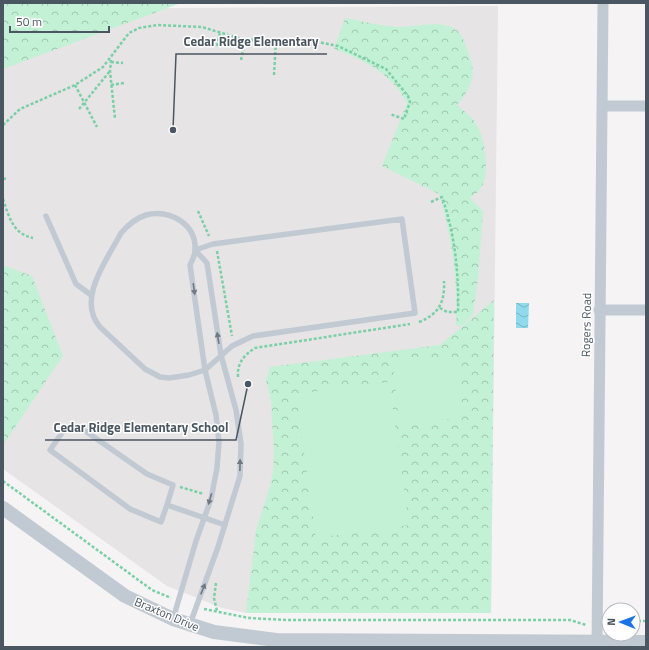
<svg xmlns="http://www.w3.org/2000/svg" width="649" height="650" font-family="'Titillium Web',sans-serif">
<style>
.education{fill:#e6e4e5}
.forest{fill:url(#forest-crowns)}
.pitch{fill:#c3f1d5}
.water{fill:url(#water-waves)}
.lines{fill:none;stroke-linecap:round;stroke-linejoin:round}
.path{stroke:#7ad0a6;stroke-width:2.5;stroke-dasharray:3 2;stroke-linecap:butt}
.service{stroke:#c1cad2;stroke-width:5.5}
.minor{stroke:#c1cad2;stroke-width:11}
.tertiary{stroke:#c1cad2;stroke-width:14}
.oneway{fill:#6e7983}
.labels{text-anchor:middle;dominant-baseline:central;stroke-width:3;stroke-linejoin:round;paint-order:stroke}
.street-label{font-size:12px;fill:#4a5661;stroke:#fff}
.leader{fill:none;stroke:#4a5661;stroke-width:1.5}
.callout-dot{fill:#4a5661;stroke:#fff;stroke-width:1.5}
.callout-label{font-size:13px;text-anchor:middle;font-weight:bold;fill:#4a5661;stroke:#fff;stroke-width:3;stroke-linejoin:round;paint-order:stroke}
</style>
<defs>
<pattern id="forest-crowns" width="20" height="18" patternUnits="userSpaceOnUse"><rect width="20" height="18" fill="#c3f1d5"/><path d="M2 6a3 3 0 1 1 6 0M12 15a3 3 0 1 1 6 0" fill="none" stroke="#a0c6b0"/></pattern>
<pattern id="water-waves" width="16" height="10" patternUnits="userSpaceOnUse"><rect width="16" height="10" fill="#90daee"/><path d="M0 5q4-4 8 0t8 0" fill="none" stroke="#78b4c4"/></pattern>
</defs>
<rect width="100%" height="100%" fill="#f5f3f3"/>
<path class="education" d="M498,6L491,613H246L222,608L167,586L3,469V9Z"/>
<g class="forest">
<path d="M3,3H181L3,69Z"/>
<path d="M345,18C362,21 381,26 399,27C416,27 450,17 461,35C465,41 467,51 470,58C477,76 469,92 457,105C465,112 473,117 478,127C485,140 489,170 483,184C480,191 475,194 470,198L483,211L478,279L473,314L463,325L456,326C458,281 452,236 439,194L382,166L407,103C391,73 364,60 334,49Z"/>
<path d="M3,265L32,276L63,356L3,445Z"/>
<path d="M494,300L491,613H246L256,531L270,486L273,471L274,453L271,401L266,380L270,367L440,345Z"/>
</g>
<g class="pitch">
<path d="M451,356L458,365L459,418L399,424L393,363Z"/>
<path d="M389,382L409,525L316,538L296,394Z"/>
</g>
<path class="water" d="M516,303H529L528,328H516Z"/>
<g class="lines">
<g class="path">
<path d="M217,46L220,33"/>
<path d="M111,60L110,71L115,119"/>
<path d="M241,60L245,40"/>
<path d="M111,62L123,63"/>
<path d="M274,75L276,40"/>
<path d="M75,85L97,127"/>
<path d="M111,85L124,83"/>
<path d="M79,109L110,71"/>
<path d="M3,125L20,109L75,85L103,67L129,33L139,28L157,25L202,27L245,40H308L338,46L386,69L408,96L410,102L404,119L390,114"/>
<path d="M3,179L8,178"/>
<path d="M3,199C9,217 13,234 33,238"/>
<path d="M431,202L442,197C455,234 459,274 458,312H447L440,308"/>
<path d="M198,211L209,236"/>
<path d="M217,251L232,336"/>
<path d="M419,322C439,314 445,302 444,281"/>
<path d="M238,377C237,363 244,355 255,348L410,324"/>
<path d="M3,481L152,590L171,598"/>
<path d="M180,487L204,494"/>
<path d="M216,583L214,598L217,611"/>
<path d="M204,609L249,618L287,620H570L586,625"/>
<path d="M633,621H646"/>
</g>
<g class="service">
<path d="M46,216L76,284L91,295"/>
<path d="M167,505L173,485L147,474L81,428L66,427L50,450L130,509L161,522L167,505L225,525"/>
<path d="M173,619L196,541L211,499L217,468L219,442L216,415L205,370L190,265C192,261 195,255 195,251C197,224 170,209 146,215C136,218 128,225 121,233C107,260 76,299 100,327L145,369L160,377L169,378L189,375L205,370L232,346L253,336L415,313L402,219L213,244L195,250"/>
<path d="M190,624L218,547L240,476L241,444L236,410L221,355L207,263L195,250"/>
</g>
<g class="minor">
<path d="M603,106H646"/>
<path d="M599,310H646"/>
<path d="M597,647L603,3"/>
</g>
<path class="tertiary" d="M3,508L125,596L173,619L214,632L276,640L646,642"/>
</g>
<defs><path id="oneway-solid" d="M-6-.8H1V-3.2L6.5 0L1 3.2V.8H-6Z"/></defs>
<g class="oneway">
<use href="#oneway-solid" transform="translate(194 289) rotate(82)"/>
<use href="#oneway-solid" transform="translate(218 338) rotate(-99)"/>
<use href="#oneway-solid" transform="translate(240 465) rotate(-89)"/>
<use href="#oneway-solid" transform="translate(210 499) rotate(106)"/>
<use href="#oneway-solid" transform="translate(203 589) rotate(-68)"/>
</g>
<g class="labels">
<g class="street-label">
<text transform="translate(586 325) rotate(-89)">Rogers Road</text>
<text transform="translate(167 614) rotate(23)">Braxton Drive</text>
</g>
</g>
<path class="leader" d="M173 130L176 54H327M248 384L236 440H45"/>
<g class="callout-dot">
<circle cx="173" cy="130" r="4"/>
<circle cx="248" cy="384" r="4"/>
</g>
<g class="callout-label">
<text x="251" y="46">Cedar Ridge Elementary</text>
<text x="141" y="432">Cedar Ridge Elementary School</text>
</g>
<rect width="649" height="650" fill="none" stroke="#4a5661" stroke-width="8"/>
<g transform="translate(621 622) rotate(271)"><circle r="19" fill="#ffffff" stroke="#b7bbc0"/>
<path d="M0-3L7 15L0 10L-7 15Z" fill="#1a73e8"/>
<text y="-6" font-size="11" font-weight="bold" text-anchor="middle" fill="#4a5661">N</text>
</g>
<path d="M10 26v6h99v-6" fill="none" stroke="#4a5661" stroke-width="2"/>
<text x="16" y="26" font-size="12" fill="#4a5661" stroke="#ffffff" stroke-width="3" paint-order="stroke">50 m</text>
</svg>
